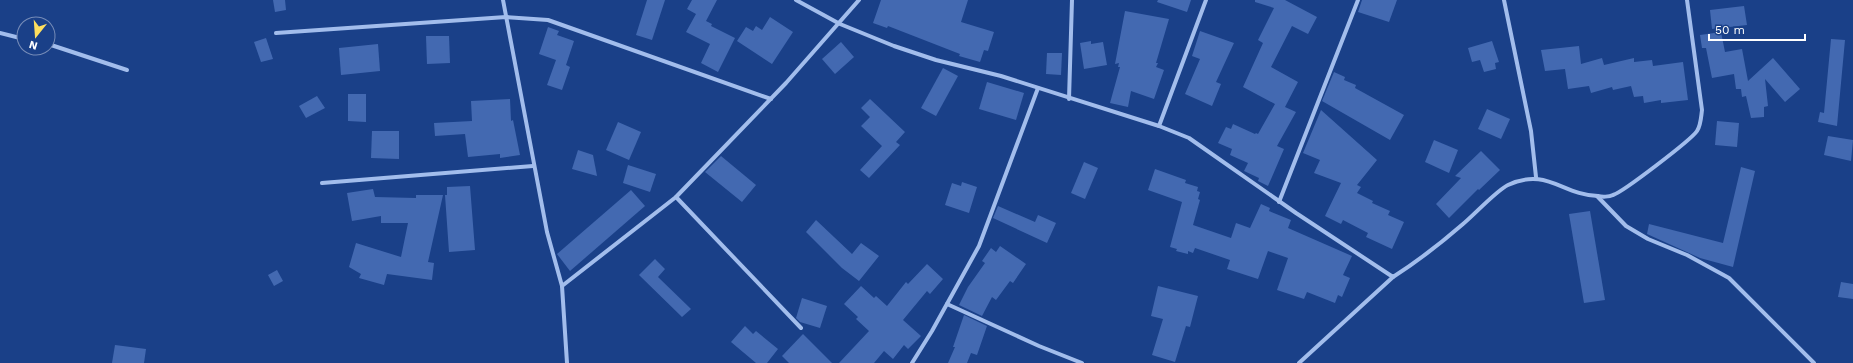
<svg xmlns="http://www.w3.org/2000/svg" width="1853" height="363" font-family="'Work Sans',sans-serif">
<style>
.building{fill:#4369b1}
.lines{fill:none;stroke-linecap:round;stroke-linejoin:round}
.street{stroke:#a2bdec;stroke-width:4}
</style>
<rect width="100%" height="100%" fill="#1a4088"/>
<g class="building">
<path d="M273,0H285L286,10L275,12Z"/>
<path d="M647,0H665L652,40L636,35Z"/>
<path d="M692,0H717L706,21L712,24L711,26L735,38L718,72L701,63L710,44L686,32L696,14L687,9Z"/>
<path d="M881,0H968L961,22L994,32L988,51L984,50L980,62L959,56L960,54L888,26L887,28L873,23Z"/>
<path d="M1158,0H1191L1187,12L1157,2Z"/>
<path d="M1255,0H1285L1317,17L1308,34L1292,26L1271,67L1298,82L1285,107L1296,112L1277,146L1284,149L1268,186L1258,181L1259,178L1244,171L1248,163L1230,155L1232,149L1218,143L1226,127L1231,129L1233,124L1255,134L1256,133L1258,134L1275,104L1243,87L1263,43L1258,40L1274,8L1255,2Z"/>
<path d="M1362,0H1397L1389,22L1358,12Z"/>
<path d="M1744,6L1747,25L1712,29L1710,10Z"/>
<path d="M1125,11L1169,19L1156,63H1158L1156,67L1164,70L1154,99L1131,91L1128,107L1110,103L1120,67H1118L1119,63L1115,64Z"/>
<path d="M770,17L793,32L772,64L737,41L746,27L753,31L756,26L762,30Z"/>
<path d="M548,27L559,31L557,35L574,41L566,65L570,67L562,90L547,85L556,60L539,54Z"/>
<path d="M1200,31L1234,43L1216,82L1221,84L1212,106L1185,94L1200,59L1192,56Z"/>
<path d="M1721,32L1725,52L1742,49L1748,81L1773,58L1800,89L1785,102L1765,79L1768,106L1764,107V117L1751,118L1746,96L1742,97L1741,89H1736L1734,74L1712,78L1706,48H1702L1700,35Z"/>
<path d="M426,36H449L450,63L427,64Z"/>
<path d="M266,38L273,59L261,62L254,42Z"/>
<path d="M1831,39L1845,40L1837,126L1818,122L1820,112L1824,113Z"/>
<path d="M1091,41V44L1103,42L1107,65L1084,69L1080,43Z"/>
<path d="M1492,41L1499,62L1495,63L1496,69L1484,72L1480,60L1472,62L1468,48Z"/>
<path d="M841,42L854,57L835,74L822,59Z"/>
<path d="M378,44L380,71L341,75L339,48Z"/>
<path d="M1579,46L1581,64L1602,58L1604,65L1634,58V62L1652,60L1653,66L1683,62L1688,100L1661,103V100L1644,103L1643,96L1634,97L1631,86L1613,90L1612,87L1591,93L1589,86L1568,89L1565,69L1545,71L1541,50Z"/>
<path d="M1047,53H1062L1061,75L1046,74Z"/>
<path d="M943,68L958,76L936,116L921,108Z"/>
<path d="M1334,72L1345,77L1344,80L1356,85L1355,88L1404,115L1390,140L1322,101Z"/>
<path d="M987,82L1024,93L1016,120L979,109Z"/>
<path d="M348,94H366V122L348,121Z"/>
<path d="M317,96L325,108L306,118L299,106Z"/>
<path d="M510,99L511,121L513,120L520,155L500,158V154L468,157L465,134L435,136L434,123L472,121L471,101Z"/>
<path d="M870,99L905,132L896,142L900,145L869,178L860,170L882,146L861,126L870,117L861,108Z"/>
<path d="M1487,109L1510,119L1501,139L1478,129Z"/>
<path d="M1321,110L1377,160L1357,185L1361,187L1357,193L1373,201L1372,203L1390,211L1388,215L1404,222L1392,249L1366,237L1368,233L1343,220L1341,224L1325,216L1341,183L1314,173L1320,160L1303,153Z"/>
<path d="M1717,121L1739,123L1737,147L1715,145Z"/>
<path d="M618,122L641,132L629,160L606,150Z"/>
<path d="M372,131H399V159L371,158Z"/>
<path d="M1828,136L1853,140L1851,161L1824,155Z"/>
<path d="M1434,140L1458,150L1449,173L1425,162Z"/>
<path d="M578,150L593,155L597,176L572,169Z"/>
<path d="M1481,151L1500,170L1479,190L1478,189L1449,218L1436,204L1461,178L1455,176Z"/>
<path d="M721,156L756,185L742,202L705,172Z"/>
<path d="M1084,162L1098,168L1085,199L1071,193Z"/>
<path d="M628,165L656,174L650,192L623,183Z"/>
<path d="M1741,167L1755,171L1733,267L1700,258L1647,234L1649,224L1723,243Z"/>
<path d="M1155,169L1186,180L1185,183L1198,187L1197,191L1200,192L1198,199L1200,200L1193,225L1231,238L1236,223L1250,228L1261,204L1270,208L1269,211L1291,220L1288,228L1352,256L1343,275L1350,278L1342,297L1338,295L1335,303L1307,292L1304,299L1277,290L1288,258L1268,251L1258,279L1227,269L1230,260L1195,248L1193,253L1188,251V254L1176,251L1177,249L1170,247L1182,202L1148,190Z"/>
<path d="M962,182L977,187L969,213L945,205L952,183L961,186Z"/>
<path d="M470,186L475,250L449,252L445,195H447V187Z"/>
<path d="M373,189L375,197L416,198V195H443L428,262L434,263L432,280L387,274L384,285L359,278L361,274L349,267L356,243L401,257L408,223H381V216L352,221L347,193Z"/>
<path d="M631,190L645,206L570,271L557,254Z"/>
<path d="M998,206L1035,222L1038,215L1056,223L1047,243L993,218Z"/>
<path d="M1590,211L1605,300L1584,303L1569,214Z"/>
<path d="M816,220L852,254L861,243L879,256L859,281L842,268L806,232Z"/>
<path d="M1000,246L1026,264L1013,283L1010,281L996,300L992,297L982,316L959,305L968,287L985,263L982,261L991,248L996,252Z"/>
<path d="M655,259L665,269L658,277L691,309L682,317L639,275Z"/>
<path d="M927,264L943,279L930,294L927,291L903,320L921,336L908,349L904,345L893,359L884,351L874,363H839L869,331L856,319L858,317L844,304L861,286L874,298L876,296L887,306L906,282L908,284Z"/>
<path d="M277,270L283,281L274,286L268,275Z"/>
<path d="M1841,282L1853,284V299L1838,297Z"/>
<path d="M1158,286L1198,296L1190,327L1186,326L1175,362L1152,355L1163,319L1151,316Z"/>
<path d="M802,298L827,306L820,328L800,322L796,318Z"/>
<path d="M964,315L987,326L977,355L971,353L967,363H948L955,347H953Z"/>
<path d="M745,326L753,334L756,331L778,349L767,363H756L731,342Z"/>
<path d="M803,334L832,363H789L782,356Z"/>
<path d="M115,345L146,349L144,363H112Z"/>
</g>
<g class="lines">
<g class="street">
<path d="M503,0L547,232L562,286L676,197L786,83L859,0"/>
<path d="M796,0L840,24L894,46L936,60L1001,76L1159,126L1189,138L1296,213L1393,277C1418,261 1440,244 1463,224C1474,215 1497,190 1508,185C1547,167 1562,195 1598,196C1602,197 1609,197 1613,195C1623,192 1691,140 1697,131C1701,125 1701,117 1702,110L1687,0"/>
<path d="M1504,0L1531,131L1536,177"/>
<path d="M0,33L24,39"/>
<path d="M276,33L506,17L548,20L771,99"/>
<path d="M48,44L127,70"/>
<path d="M1069,99L1072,0"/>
<path d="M1159,126L1206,0"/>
<path d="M322,183L533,166"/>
<path d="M1597,196L1626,226L1648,239L1687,255L1729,278L1814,363"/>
<path d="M676,197L801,328"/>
<path d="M1279,202L1358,0"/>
<path d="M562,286L567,363"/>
<path d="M947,304L1039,346L1082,363"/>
<path d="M912,363L932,331L979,246L1038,88"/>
<path d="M1299,363L1393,277"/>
</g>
</g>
<g transform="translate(36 36) rotate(197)"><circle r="19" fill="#1a4088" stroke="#768cb8"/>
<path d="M0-3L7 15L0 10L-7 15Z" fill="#fedf5e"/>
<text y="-6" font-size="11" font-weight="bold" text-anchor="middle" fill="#ffffff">N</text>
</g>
<path d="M1709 34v6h96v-6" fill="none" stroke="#ffffff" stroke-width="2"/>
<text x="1715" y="34" font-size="12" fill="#ffffff" stroke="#1a4088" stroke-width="3" paint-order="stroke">50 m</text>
</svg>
